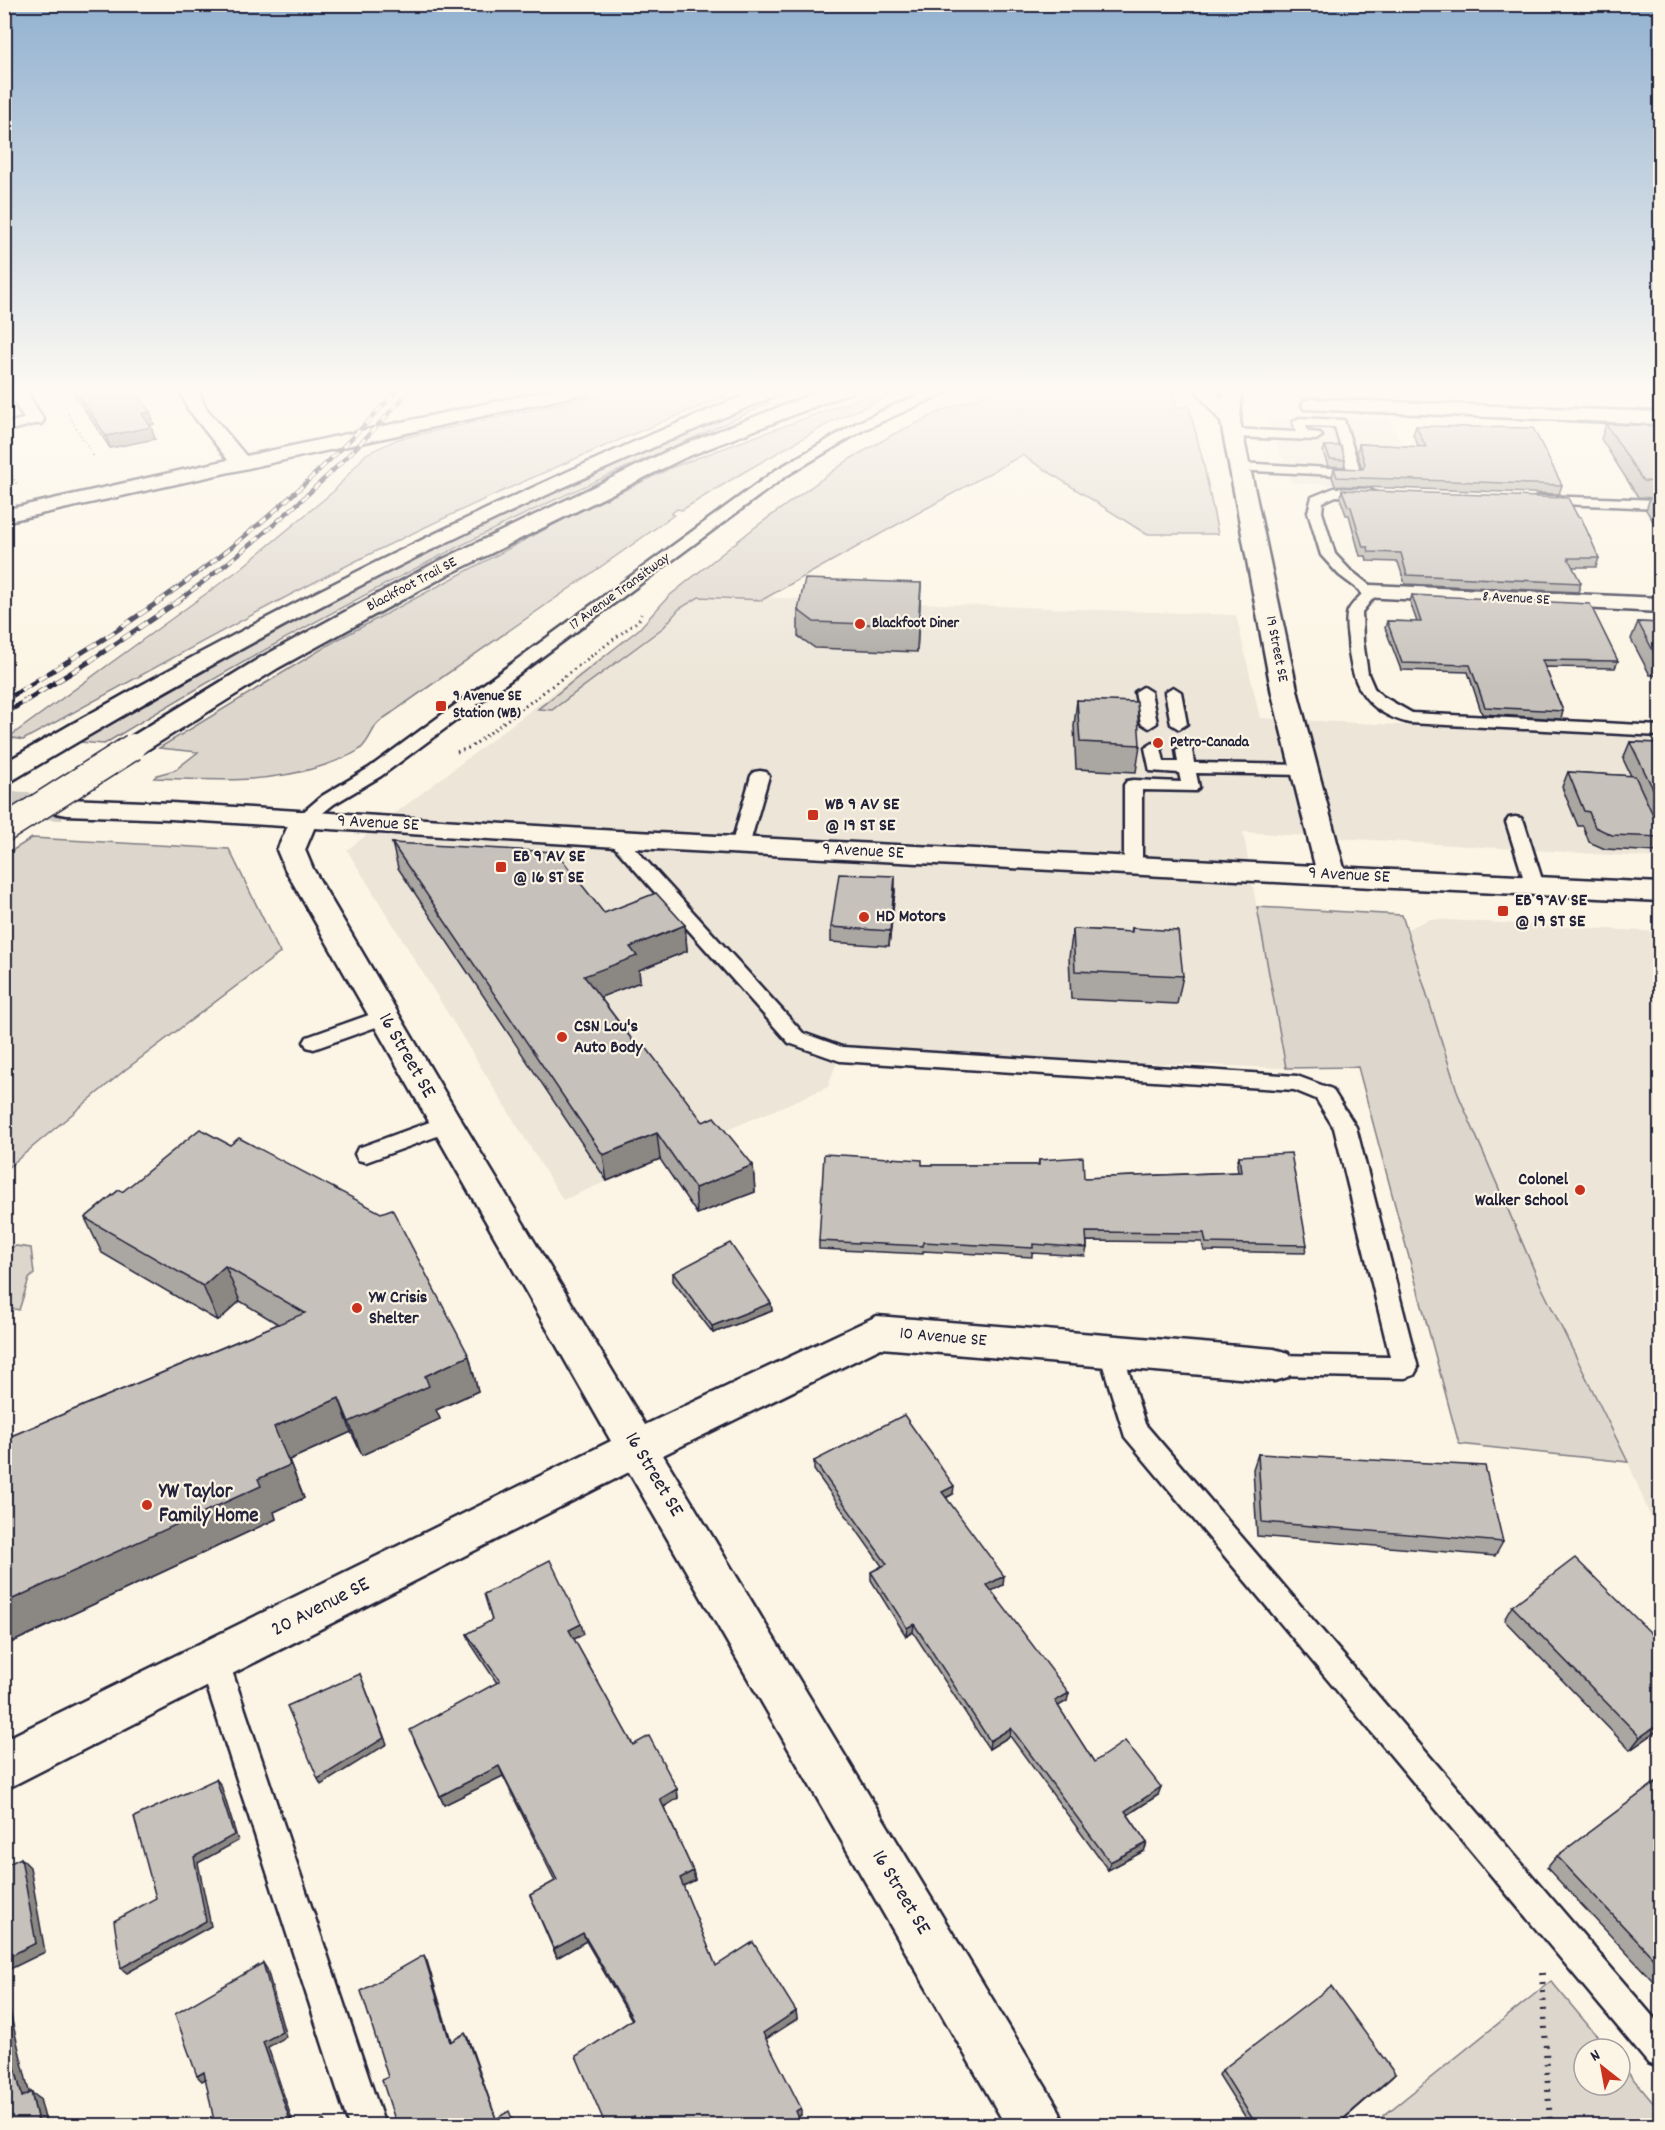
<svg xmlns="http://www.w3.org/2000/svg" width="1665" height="2130" font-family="Dekko,sans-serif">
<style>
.built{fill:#ece5d8}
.green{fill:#dcd6cc;stroke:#7f7c84;stroke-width:1.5}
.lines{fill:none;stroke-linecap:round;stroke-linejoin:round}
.secondary-tunnel{stroke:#d0cbc3;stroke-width:26;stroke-dasharray:26 13;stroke-linecap:butt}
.service-casing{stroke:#22223b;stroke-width:5}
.minor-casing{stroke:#22223b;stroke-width:5}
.secondary-casing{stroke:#22223b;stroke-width:5}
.path-far2{stroke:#22223b;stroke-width:2;stroke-dasharray:1 3;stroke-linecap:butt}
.path-far1{stroke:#22223b;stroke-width:3;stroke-dasharray:1.5 4;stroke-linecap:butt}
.path{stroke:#22223b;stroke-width:6;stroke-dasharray:2 7;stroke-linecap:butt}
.service{fill:#fcf5e5;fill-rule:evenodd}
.minor{fill:#fcf5e5;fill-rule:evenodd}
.secondary{fill:#fcf5e5;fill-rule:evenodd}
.rail-far1-casing{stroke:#22223b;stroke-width:4.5}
.rail-casing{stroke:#22223b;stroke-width:5}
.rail-far1{stroke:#fcf5e5;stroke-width:3;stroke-dasharray:8;stroke-linecap:butt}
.rail{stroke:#fcf5e5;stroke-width:4;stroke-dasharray:10;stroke-linecap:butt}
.secondary-bridge-casing{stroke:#22223b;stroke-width:29;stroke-linecap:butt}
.secondary-bridge{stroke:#fcf5e5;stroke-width:26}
.wall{fill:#aaa6a1;stroke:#22223b;stroke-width:1.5}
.shaded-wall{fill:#8b8783;stroke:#22223b;stroke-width:1.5}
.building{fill:#c6c1bb;stroke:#22223b;stroke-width:1.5}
.poi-dot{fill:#c8321e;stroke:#fcf5e5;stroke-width:2}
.labels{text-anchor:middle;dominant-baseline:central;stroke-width:4.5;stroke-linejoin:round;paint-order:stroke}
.far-street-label{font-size:15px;fill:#22223b;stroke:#fcf5e5}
.far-poi-label{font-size:15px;font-weight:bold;fill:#22223b;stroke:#fcf5e5;text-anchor:start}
.poi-label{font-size:18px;font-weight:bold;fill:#22223b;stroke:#fcf5e5;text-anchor:start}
.street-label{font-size:18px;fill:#22223b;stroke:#fcf5e5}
.near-street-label{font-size:21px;fill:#22223b;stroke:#fcf5e5}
.near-poi-label{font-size:21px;font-weight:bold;fill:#22223b;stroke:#fcf5e5;text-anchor:start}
</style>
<rect width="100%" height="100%" fill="#fcf5e5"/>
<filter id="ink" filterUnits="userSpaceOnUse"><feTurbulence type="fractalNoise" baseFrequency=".0167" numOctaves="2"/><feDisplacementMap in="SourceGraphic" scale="12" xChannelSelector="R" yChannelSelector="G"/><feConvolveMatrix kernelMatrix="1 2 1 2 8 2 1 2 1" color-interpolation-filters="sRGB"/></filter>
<g filter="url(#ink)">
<g class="built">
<path d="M428,388H522L411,410Z"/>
<path d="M1388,418L1426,489L1292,483L1267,419Z"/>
<path d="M702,595L1236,615L1260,718L1660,738V858L1243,832L1286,1068L840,1052L828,1087L563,1200L347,850L601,657L682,603Z"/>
<path d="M1430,919L1660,932V1540L1628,1462L1541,1286L1458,1094L1407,929Z"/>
</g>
<g class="green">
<path d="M631,388H746C622,437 500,490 380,549C259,609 142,675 23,740L9,737L240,569L334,491L366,454L398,439Z"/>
<path d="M887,388L903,390L833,421L744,472L682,510L677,509L671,514L674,515C582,581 488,644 396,710C389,715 379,720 375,727C370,735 367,744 359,750C349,757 334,762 322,766C267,784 211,780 154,778L157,775L175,770L198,752L159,748L335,641L570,516L673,467Z"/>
<path d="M1006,388H1175L1178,393H1173L1177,407H1189L1203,461L1218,534H1146L1022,455L762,600L699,597L679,609L664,627L552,710L538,709L639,629L669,596L754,528L850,459L894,434L944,410Z"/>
<path d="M759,400L769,403C694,439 617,470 542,506C392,577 246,658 104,744L79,742L351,589L515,507Z"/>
<path d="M32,838L229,849L280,953L125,1070L5,1170V855Z"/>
<path d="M1257,907L1402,915L1458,1094L1541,1286L1628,1462L1459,1444L1358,1067L1286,1068Z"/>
<path d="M16,1246L31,1248L34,1274L29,1279L19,1310L4,1307L5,1249Z"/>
<path d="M1551,1981L1608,2049H1584V2085H1620V2063L1660,2111V2125H1372Z"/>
</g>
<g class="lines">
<path class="secondary-tunnel" d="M4,804L63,807"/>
<g class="service-casing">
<g id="service">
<path d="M940,388H956L863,430L786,476L381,776L334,804L310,823H298L295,819L322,796L369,768L776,470L855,424L899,403Z"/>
<path d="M34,416L40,420L38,423L4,432V424Z"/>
<path d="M1299,418L1344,420L1361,473L1360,476L1234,470L1233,467L1239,463L1347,469L1335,427L1306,426L1308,432L1320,433L1322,436L1316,440L1233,437L1227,433L1233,429L1296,432L1293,422Z"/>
<path d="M1334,488L1369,489L1376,493L1369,497L1336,496L1323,502L1322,512L1335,554L1349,569L1378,592L1362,612L1363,641L1368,674L1374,688L1382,696L1412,713L1660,726V736L1409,723C1364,712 1350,682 1348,639C1347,631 1345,619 1348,611C1351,605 1358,598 1363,593L1339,575L1321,555L1308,512L1312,497Z"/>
<path d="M1541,496L1660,500V508L1536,503L1534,500L1536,497Z"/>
<path d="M1143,687L1151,692L1157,723L1149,728L1141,723L1135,692Z"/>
<path d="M1173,687L1181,692L1187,724L1179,729L1171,724L1165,692Z"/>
<path d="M1153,743L1161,748L1164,762H1178L1176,750L1184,745L1192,750L1194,763L1303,765L1309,766L1311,770L1309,774L1303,775L1196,773L1199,787L1196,791L1142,790V866L1139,870H1127L1124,866V785L1127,781L1133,780L1181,782L1179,773L1150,771L1145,748Z"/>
<path d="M760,771L766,772L769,776L749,846L746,850H734L731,846L751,776L754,772Z"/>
<path d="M1515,817L1521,818L1524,822L1544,886L1542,890H1528L1526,886L1506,822L1509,818Z"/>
<path d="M617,834L623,835L803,1033L842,1047L1297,1076L1332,1089L1356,1127L1418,1368L1414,1375L1405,1378L1274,1375L1265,1372L1261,1365L1265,1358L1274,1355L1390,1357L1334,1128L1316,1099L1294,1090L840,1061L789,1043L611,843L608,839L611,835Z"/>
<path d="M383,1010L390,1012L393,1017L390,1022L314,1049L307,1047L304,1042L307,1037Z"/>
<path d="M446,1116L454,1118L457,1124L454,1130L366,1162L358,1160L355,1154L358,1148Z"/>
<path d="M1111,1343L1120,1346L1123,1353L1145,1424L1660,2025V2068L1648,2063L1125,1437L1099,1353L1102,1346Z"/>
<path d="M214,1648L224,1652L229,1662L385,2126H349L199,1662L204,1652Z"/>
</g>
</g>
<g class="minor-casing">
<g id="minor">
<path d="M6,388H24L44,420L41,424H27Z"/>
<path d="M179,388H197L206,408L246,456L559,388H592L590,392L583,394L4,522V510L228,460L188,409Z"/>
<path d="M1311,399L1660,412V424L1304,409L1302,405L1304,401Z"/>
<path d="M1371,585L1660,598V612L1363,597L1360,592L1363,587Z"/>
<path d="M304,811L314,813L318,819L305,850L313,869L458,1115L645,1425L877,1316L1274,1349L1288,1353L1294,1365L1288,1377L1274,1381L881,1348L663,1455L1057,2106L1065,2126H1006L629,1472L4,1790V1740L611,1441L285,869L277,850L294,813Z"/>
<path d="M1332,867L1660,883V901L1332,885L1322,882L1318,876L1322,870Z"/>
</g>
</g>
<g class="secondary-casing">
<g id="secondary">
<path d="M762,388H786L784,392C651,447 519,505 391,570C262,635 137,706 13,780L4,782V763C249,620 500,495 762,388Z"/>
<path d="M828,388H853L851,392L684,458L447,575L278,668L142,753L133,755L124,753L120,747L124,741L260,658L431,565L670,450Z"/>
<path d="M1194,388H1212L1223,400L1224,388H1242L1240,421L1298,694L1346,876L1342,882L1332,885L617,847L171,819L66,815L56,813L52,807L56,801L66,799L171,803L617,831L1315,866L1272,694L1221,422Z"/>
</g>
</g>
<g class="path-far2">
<path d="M56,395L73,388"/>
<path d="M976,395L995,388"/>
<path d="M68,414L94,457"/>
<path d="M4,462L17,485"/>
</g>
<path class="path-far1" d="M457,752L471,747L639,620L641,614"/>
<path class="path" d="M1542,1973L1550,2126"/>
<use href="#service" class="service"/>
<use href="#minor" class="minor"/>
<use href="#secondary" class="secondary"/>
<g class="rail-far1-casing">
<g id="rail-far1">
<path d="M159,601C247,540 327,468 399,388"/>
<path d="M178,601C267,535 338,471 412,388"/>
</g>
</g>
<g class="rail-casing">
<g id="rail">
<path d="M4,701L110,635L161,600"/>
<path d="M4,714L90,661L180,600"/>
</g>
</g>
<use href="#rail-far1" class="rail-far1"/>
<use href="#rail" class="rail"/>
<g class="secondary-bridge-casing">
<path id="secondary-bridge" d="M4,829L133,747"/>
</g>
<use href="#secondary-bridge" class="secondary-bridge"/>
</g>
<g class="wall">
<path d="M70,388H133L154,424L150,425L155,439L110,448Z"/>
<path d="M1606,424L1660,426V550L1654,540L1658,529L1646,510L1650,498L1638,497L1601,439Z"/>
<path d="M1416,426L1562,485L1559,494L1335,486L1332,477L1334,468L1362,469L1357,453L1359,444L1419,447L1413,435Z"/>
<path d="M1325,446L1345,460L1344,467L1328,466L1323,452Z"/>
<path d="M1342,490L1599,558L1596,567H1572L1581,583L1578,592L1405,584L1398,562L1367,561L1366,556H1360L1349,515H1346L1340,498Z"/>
<path d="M921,583L917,652L815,648L798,636V610Z"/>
<path d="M1412,595L1618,661L1615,668L1545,667L1563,711L1561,719L1482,714L1468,672L1401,670L1385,628L1387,621L1417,622L1410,602Z"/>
<path d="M1638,622L1660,623V675H1650L1631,639Z"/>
<path d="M1077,700L1140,745L1136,772L1076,769L1074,726Z"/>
<path d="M1630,742L1660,743V818H1655L1660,830V846L1658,852L1605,849L1589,842L1583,826H1578L1562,787L1568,772L1631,776L1623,759Z"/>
<path d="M392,843L604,913L685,925L687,951L639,970L640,982L600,997L639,1049L703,1122L753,1165L755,1192L697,1214L660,1159L607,1181L398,868Z"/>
<path d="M895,891L889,946L831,942V927Z"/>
<path d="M1132,928L1183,976L1177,1004L1071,999L1069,957L1073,929L1131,932Z"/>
<path d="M1239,1156L1307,1245L1305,1253L1204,1251L1202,1242L1087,1241V1248L1085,1256L1032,1253V1257L923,1251V1254L819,1249V1241L922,1165H1038L1039,1160L1084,1178L1238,1172L1237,1164Z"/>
<path d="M119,1190L469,1356L478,1391L436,1410L440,1419L362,1455L351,1432L289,1460L304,1498L274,1512L276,1519L4,1646V1439L278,1324L240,1301L218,1321L102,1253L85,1218Z"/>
<path d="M673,1273L771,1303L772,1311L713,1333L673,1281Z"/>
<path d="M1258,1454L1503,1542L1495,1556L1257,1536L1253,1469Z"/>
<path d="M814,1461L953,1494L946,1498L1003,1585L991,1591L1067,1701L1058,1706L1094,1762L1158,1795L1128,1815L1147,1843L1144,1851L1108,1870L1010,1736L989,1749L913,1632L906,1636L871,1580V1572L882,1566L814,1470Z"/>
<path d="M1512,1606L1660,1642V1729L1630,1750L1504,1620Z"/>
<path d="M467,1634H584L574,1639L633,1745L677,1789L678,1798L664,1807L693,1871L695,1880L683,1886L716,1966L796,2011L797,2019L766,2039L801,2115L798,2117L636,2124L634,2126H605L632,2020L586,1941L557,1958L530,1895L555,1881L503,1776L444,1805L414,1740L497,1683L471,1644Z"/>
<path d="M1660,1779V1977L1654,1982L1547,1868L1557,1856Z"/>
<path d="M1222,2070L1395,2074L1391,2078L1336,2126H1251L1219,2075Z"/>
</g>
<g class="shaded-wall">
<path d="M150,412L154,424L145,426L142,414Z"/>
<path d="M151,427L155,439L110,448L106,436Z"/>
<path d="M921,583L920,608L917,652L918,626Z"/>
<path d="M895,876V891L889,946L890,931Z"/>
<path d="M685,925L687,951L639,970L640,982L588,1002L584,976L630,947Z"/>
<path d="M657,1133L660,1159L607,1181L603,1155Z"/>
<path d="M753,1165L755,1192L697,1214L695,1188Z"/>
<path d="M225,1266L240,1301L218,1321L203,1286Z"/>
<path d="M771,1303L772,1311L713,1333L712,1326Z"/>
<path d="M469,1356L478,1391L436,1410L440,1419L362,1455L349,1422L425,1376Z"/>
<path d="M339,1398L351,1432L289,1460L304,1498L274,1512L276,1519L4,1646V1603L258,1479L274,1427Z"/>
<path d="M954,1486L953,1494L941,1500L942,1492Z"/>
<path d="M1004,1576L1003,1585L986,1594L987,1585Z"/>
<path d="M581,1624L584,1634L572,1640L569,1630Z"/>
<path d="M914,1624L913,1632L906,1636L907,1628Z"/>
<path d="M360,1674L387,1744L321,1785L318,1779Z"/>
<path d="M1069,1693L1067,1701L1053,1709L1055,1701Z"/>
<path d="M1660,1723V1729L1630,1750L1640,1737Z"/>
<path d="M1011,1728L1010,1736L989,1749L990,1741Z"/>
<path d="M499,1766L503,1776L444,1805L440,1796Z"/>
<path d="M216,1779L221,1785L238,1841L198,1863L211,1926L127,1973L121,1968L194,1857Z"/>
<path d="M1161,1787L1158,1795L1123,1818L1125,1811Z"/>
<path d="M677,1789L678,1798L662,1808L660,1799Z"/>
<path d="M1147,1843L1144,1851L1108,1870L1110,1862Z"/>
<path d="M21,1858L30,1867L45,1952L4,1972V1959Z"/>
<path d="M693,1871L695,1880L681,1887L680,1878Z"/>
<path d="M583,1933L586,1941L557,1958L554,1949Z"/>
<path d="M424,1955L427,1961L453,2047L450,2042Z"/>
<path d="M263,1963L267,1969L286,2037L268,2047L294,2126H292L263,2042Z"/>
<path d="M4,1987L32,2104L22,2097L4,2021Z"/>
<path d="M796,2011L797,2019L764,2040L763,2033Z"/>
<path d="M465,2033L468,2038L498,2124L496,2119Z"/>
<path d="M204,2072L209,2077L202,2081L197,2076Z"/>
<path d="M1395,2074L1391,2078L1336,2126H1335Z"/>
<path d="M31,2092L40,2099L47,2126H39Z"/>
<path d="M801,2108V2115L796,2118V2111Z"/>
<path d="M634,2117L636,2124L634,2126H620Z"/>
</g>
<g class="building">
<path d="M74,388H133L150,412L142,414L151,427L106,436Z"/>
<path d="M1606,424L1660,426V482L1643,481Z"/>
<path d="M1416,426L1533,428L1562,485L1337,477L1334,468L1363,469L1365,464L1359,444L1426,447Z"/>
<path d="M1325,446H1341L1345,460L1330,459Z"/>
<path d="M1342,490L1568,498L1578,517H1581L1599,558H1568L1581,583L1407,575L1401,553L1369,552L1368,547H1363L1351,507L1348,506Z"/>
<path d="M1652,494H1660V507Z"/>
<path d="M805,579L921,583L918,626L814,622L798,610Z"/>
<path d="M1412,595L1590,604L1618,661L1542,660L1563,711L1485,707L1470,665L1402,663L1387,621L1421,622Z"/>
<path d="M1638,622L1660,623V658H1657Z"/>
<path d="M1077,700L1137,702L1140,745L1080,742Z"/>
<path d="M1630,742L1660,743V799H1658Z"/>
<path d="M1568,772L1635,776L1660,830V837L1612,835L1595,827L1589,812L1584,811Z"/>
<path d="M392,843L556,852L604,913L656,893L685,925L630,947L637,956L584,976L639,1049L645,1046L703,1122L714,1117L753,1165L695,1188L657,1133L603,1155Z"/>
<path d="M839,874L895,876L890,931L831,927Z"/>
<path d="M1132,928L1178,931L1183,976L1075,971L1073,929L1132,932Z"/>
<path d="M200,1129L230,1145L239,1138L381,1213L392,1209L469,1356L425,1376L429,1386L349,1422L339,1398L274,1427L290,1465L258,1479L261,1486L4,1603V1439L305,1313L225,1266L203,1286L85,1218L119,1190L122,1192Z"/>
<path d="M1291,1153L1307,1245L1206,1243L1204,1233L1086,1232L1087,1248L1033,1244V1248L923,1242V1246L819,1241L824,1154L922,1160V1165H1039V1160L1083,1157L1084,1178L1241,1172L1239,1156Z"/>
<path d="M730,1243L771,1303L712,1326L673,1273Z"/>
<path d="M904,1415L954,1486L942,1492L1004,1576L987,1585L1069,1693L1055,1701L1094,1762L1125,1741L1161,1787L1125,1811L1147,1843L1110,1862L1011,1728L990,1741L914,1624L907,1628L871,1572L887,1564L814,1461Z"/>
<path d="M1258,1454L1485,1466L1503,1542L1262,1522Z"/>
<path d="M1575,1558L1660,1642V1723L1640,1737L1512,1606Z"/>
<path d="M550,1560L581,1624L569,1630L633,1745L649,1736L677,1789L660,1799L693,1871L680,1878L716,1966L753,1942L796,2011L763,2033L801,2108L796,2111L802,2126H637L634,2117L620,2126H606L576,2056L633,2019L583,1933L554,1949L530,1895L557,1880L499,1766L440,1796L410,1730L500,1681L467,1634L492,1620L484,1594Z"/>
<path d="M360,1674L384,1738L318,1779L287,1706Z"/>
<path d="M216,1779L234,1835L194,1857L206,1921L121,1968L114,1921L156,1898L134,1817Z"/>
<path d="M1660,1779V1965L1557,1856Z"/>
<path d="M21,1858L36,1943L4,1959V1866Z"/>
<path d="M424,1955L450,2042L465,2033L496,2119L509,2111L515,2126H397L382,2080L388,2077L361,1991Z"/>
<path d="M263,1963L282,2032L263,2042L292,2126H215L204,2072L197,2076L175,2014Z"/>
<path d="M1331,1986L1395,2074L1335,2126H1257L1222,2070Z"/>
<path d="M4,2021L22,2097L31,2092L39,2126H4Z"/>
<path d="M324,2120L326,2126H315Z"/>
</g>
</g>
<linearGradient id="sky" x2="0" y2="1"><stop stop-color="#92b1d0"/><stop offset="0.57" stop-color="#fefaf3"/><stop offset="1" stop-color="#fefaf3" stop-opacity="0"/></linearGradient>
<rect width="1665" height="686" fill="url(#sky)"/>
<g class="poi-dot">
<circle cx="860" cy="624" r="6"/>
<rect x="435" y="700" width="12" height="12" rx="3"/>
<circle cx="1158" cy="743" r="6"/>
<rect x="807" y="809" width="12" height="12" rx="3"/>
<rect x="495" y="861" width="12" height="12" rx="3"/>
<rect x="1497" y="905" width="12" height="12" rx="3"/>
<circle cx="864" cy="917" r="6"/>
<circle cx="562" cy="1037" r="6"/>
<circle cx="1580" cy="1190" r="6"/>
<circle cx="357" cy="1308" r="6"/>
<circle cx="147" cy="1505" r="6"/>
</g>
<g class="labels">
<g class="far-street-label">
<text transform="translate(412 585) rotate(-28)">Blackfoot Trail SE</text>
<text transform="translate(620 592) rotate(-36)">17 Avenue Transitway</text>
<text transform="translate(1516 599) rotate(3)">8 Avenue SE</text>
<text transform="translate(1276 649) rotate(79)">19 Street SE</text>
</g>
<g class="far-poi-label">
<text x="872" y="624">Blackfoot Diner</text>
<text x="453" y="697">9 Avenue SE<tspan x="453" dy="17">Station (WB)</tspan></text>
<text x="1170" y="743">Petro-Canada</text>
</g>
<g class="poi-label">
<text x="825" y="805">WB 9 AV SE<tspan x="825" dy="21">@ 19 ST SE</tspan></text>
<text x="513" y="857">EB 9 AV SE<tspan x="513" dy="21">@ 16 ST SE</tspan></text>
<text x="1515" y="901">EB 9 AV SE<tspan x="1515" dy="21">@ 19 ST SE</tspan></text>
<text x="876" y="917">HD Motors</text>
<text x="574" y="1027">CSN Lou's<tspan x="574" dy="21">Auto Body</tspan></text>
<text x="1568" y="1180" text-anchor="end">Colonel<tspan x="1568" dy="21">Walker School</tspan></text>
<text x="369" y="1298">YW Crisis<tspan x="369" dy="21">Shelter</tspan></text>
</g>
<g class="street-label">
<text transform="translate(378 824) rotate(3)">9 Avenue SE</text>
<text transform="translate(863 852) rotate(3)">9 Avenue SE</text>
<text transform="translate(1349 876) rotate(3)">9 Avenue SE</text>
<text transform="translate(943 1338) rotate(5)">10 Avenue SE</text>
</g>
<g class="near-street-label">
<text transform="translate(406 1056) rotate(60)">16 Street SE</text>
<text transform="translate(653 1475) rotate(59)">16 Street SE</text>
<text transform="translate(321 1608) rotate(-27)">20 Avenue SE</text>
<text transform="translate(900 1893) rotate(59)">16 Street SE</text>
</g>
<g class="near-poi-label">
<text x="159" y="1493">YW Taylor<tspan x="159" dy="24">Family Home</tspan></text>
</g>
</g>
<rect width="1665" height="2130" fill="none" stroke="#fcf5e5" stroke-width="24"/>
<rect x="12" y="12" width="1641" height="2106" fill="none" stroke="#22223b" stroke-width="2" filter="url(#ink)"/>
<g transform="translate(1602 2067) rotate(329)"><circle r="28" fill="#fcf5e5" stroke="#a5a1a1" stroke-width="1.5"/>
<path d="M0-4.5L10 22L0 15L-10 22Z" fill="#c8321e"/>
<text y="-9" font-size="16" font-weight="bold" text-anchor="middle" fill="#22223b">N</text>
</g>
</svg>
